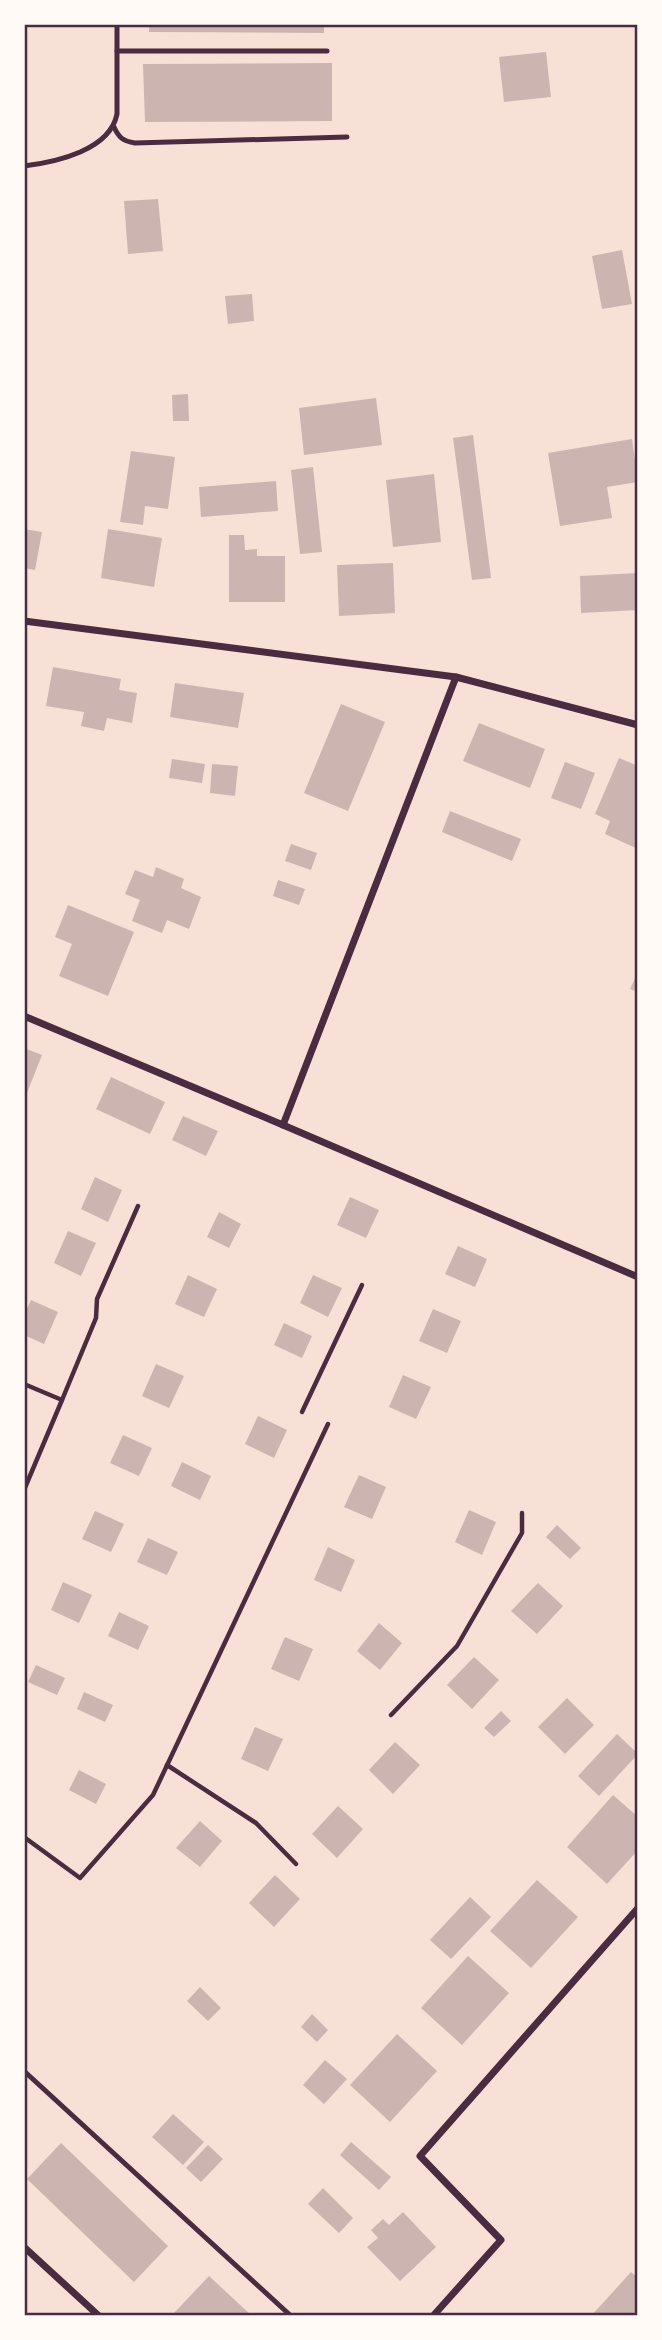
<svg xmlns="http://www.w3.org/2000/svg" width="662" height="2340" font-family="Arial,sans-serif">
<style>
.building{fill:#ccb4b1}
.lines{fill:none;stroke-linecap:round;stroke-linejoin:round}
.path{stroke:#4a2c40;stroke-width:4.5}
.service{stroke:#4a2c40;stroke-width:5}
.minor{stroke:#4a2c40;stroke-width:7}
.neatline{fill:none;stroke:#4a2c40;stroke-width:2.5}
</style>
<rect width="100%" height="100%" fill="#f7e1d7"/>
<g class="building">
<path d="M149,24H324V33L149,32Z"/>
<path d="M546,52L551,97L504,102L499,57Z"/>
<path d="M332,63V121L145,122L143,64Z"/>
<path d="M158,199L163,251L128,254L124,201Z"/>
<path d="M622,250L632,304L602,309L592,256Z"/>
<path d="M252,294L254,321L228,324L225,296Z"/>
<path d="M188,394L189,421H173L172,395Z"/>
<path d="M376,398L382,445L304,455L299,408Z"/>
<path d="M473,435L491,578L472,580L453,438Z"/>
<path d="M632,439L638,482L607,487L612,518L560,526L548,453Z"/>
<path d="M131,451L175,457L168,509L145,506L143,525L120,522Z"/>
<path d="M313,467L322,552L300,554L291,470Z"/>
<path d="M434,474L441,542L393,547L386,480Z"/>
<path d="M276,481L278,511L201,517L199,487Z"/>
<path d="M24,529L42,532L35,570L24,568Z"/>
<path d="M108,529L162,538L154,587L101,578Z"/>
<path d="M229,535H244L245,550L257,549V556H285V602H229Z"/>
<path d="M393,563L395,613L339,616L337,565Z"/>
<path d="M638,573V610L581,613L580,576Z"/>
<path d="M53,667L121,679L119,690L137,693L132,723L107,718L104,731L81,726L84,712L46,706Z"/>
<path d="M175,683L244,693L238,728L170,717Z"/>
<path d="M341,704L385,722L348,811L304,793Z"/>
<path d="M479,723L545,749L530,788L463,761Z"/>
<path d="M619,758L638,766V849L605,834L610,821L595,814Z"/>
<path d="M172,759L205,764L202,783L169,778Z"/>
<path d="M565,762L595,773L581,809L551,798Z"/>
<path d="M212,764L238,766L235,796L210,793Z"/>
<path d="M450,811L521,839L512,861L442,832Z"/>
<path d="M291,844L317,853L311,870L285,861Z"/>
<path d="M156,867L184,879L181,888L201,897L189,929L167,920L162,933L132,921L140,900L125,894L135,870L153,877Z"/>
<path d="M278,880L305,889L299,905L273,896Z"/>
<path d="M68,905L134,932L108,996L59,976L72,944L55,937Z"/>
<path d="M638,972V992L630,989Z"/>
<path d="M24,1048L42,1055L25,1098H24Z"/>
<path d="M111,1077L165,1102L150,1134L96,1109Z"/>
<path d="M183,1116L218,1131L206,1156L172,1140Z"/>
<path d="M95,1177L122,1190L108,1222L81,1209Z"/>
<path d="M350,1197L379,1210L366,1238L337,1225Z"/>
<path d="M219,1212L241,1224L229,1248L207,1237Z"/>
<path d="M68,1231L96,1243L81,1276L54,1263Z"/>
<path d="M458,1246L487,1259L475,1287L445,1274Z"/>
<path d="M188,1275L217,1289L204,1317L175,1304Z"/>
<path d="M313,1275L342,1288L328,1317L300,1303Z"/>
<path d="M31,1300L58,1312L44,1344L24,1335V1315Z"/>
<path d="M433,1309L461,1321L447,1353L419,1341Z"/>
<path d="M284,1323L312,1336L302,1358L274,1345Z"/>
<path d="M156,1364L184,1376L169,1408L142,1396Z"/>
<path d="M403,1375L431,1387L416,1419L389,1407Z"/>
<path d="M258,1416L287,1430L274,1458L245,1444Z"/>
<path d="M123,1435L152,1448L139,1476L110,1463Z"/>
<path d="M182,1462L211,1476L200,1500L171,1486Z"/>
<path d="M359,1475L386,1487L372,1519L344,1507Z"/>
<path d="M469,1510L496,1522L482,1555L455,1542Z"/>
<path d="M95,1511L124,1524L111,1552L82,1539Z"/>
<path d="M557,1525L581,1548L570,1559L546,1537Z"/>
<path d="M148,1538L178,1552L167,1575L137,1562Z"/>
<path d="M328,1547L355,1560L341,1592L314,1580Z"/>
<path d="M63,1582L92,1595L79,1623L51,1610Z"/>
<path d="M538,1583L563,1606L537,1634L511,1611Z"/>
<path d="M119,1612L149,1626L138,1650L108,1636Z"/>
<path d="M379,1623L402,1643L380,1670L357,1651Z"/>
<path d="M285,1637L313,1649L299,1681L271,1669Z"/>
<path d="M474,1657L499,1680L472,1709L447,1685Z"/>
<path d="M36,1665L65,1678L57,1695L28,1682Z"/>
<path d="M84,1692L113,1705L105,1722L77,1709Z"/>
<path d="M567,1698L594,1725L565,1754L538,1727Z"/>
<path d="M501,1711L511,1721L494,1737L484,1728Z"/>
<path d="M255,1727L283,1739L268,1771L241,1759Z"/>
<path d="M617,1734L638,1754L599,1796L578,1776Z"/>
<path d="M395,1742L420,1765L393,1794L369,1770Z"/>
<path d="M79,1770L106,1784L96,1804L69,1790Z"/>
<path d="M613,1795L638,1817V1850L607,1884L567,1847Z"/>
<path d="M338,1806L363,1829L337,1858L312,1834Z"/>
<path d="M200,1821L222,1841L200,1867L176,1848Z"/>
<path d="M275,1875L300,1899L274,1927L249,1903Z"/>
<path d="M537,1880L578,1917L531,1968L490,1931Z"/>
<path d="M470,1897L491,1917L451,1959L430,1940Z"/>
<path d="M468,1956L509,1993L462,2045L421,2008Z"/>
<path d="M200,1987L221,2008L208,2021L187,2001Z"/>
<path d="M312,2014L328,2030L317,2042L301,2027Z"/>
<path d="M397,2034L437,2071L390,2122L350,2085Z"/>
<path d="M325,2060L347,2079L324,2104L303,2085Z"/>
<path d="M173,2114L204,2142L183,2165L152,2137Z"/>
<path d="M351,2142L391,2177L379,2190L340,2155Z"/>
<path d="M61,2143L168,2246L134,2282L27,2179Z"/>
<path d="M208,2145L223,2159L201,2182L186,2168Z"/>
<path d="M323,2188L353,2218L339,2233L308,2204Z"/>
<path d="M403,2212L436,2247L400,2281L367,2247L378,2238L371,2230L383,2219L389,2225Z"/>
<path d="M631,2272L638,2278V2316H591Z"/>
<path d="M209,2276L252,2316H177L174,2313Z"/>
</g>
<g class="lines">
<g class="path">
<path d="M24,1384L62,1400L96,1318L97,1299L138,1206"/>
<path d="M302,1412L362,1285"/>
<path d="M24,1490L62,1400"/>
<path d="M391,1715L457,1646L522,1533V1513"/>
<path d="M167,1765L256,1823L296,1864"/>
<path d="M24,1837L80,1878L153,1795L328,1424"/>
</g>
<g class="service">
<path d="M117,51H327"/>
<path d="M114,127C119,138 123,141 135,143L347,137"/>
<path d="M24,166C57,162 110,150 117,114V24"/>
<path d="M24,2071L291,2316"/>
</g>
<g class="minor">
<path d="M24,621L456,677L638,725"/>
<path d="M24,1016L283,1125L638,1277"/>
<path d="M283,1125L456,677"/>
<path d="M24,2247L99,2316"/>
<path d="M433,2316L501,2240L420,2156L638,1908"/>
</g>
</g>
<rect width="662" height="2340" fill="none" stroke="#fffaf5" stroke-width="52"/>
<rect x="26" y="26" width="610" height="2288" class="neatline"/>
</svg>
